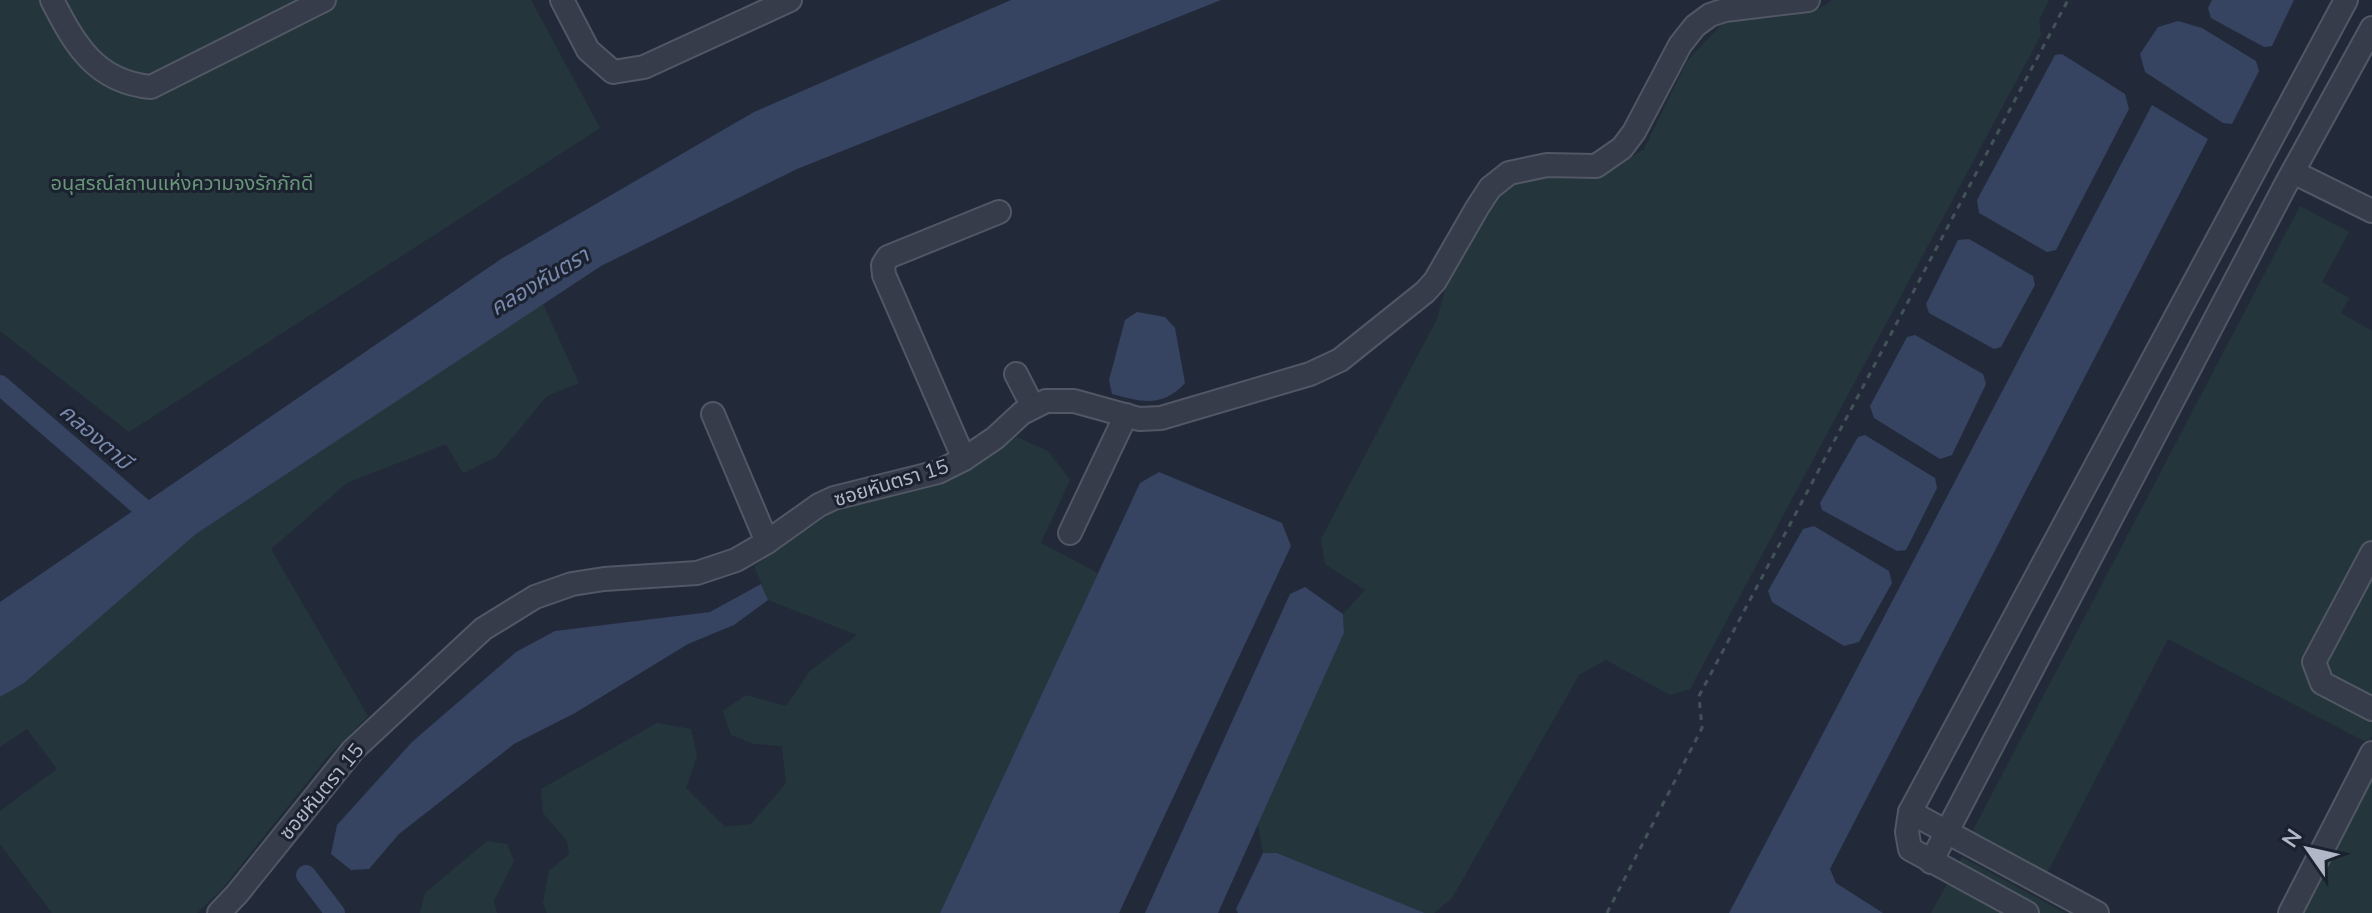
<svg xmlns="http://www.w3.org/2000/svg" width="2372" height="913" font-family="Mulish,'Noto Sans Thai',sans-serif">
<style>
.green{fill:#24363b}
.water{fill:#364361}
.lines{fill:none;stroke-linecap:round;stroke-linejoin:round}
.canal{stroke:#364361;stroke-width:20}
.minor-casing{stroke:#515765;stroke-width:26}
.path{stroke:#425358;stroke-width:3;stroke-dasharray:6 6;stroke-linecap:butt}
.minor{stroke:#363c4a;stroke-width:22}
.labels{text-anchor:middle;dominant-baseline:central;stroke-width:6;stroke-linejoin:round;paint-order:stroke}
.park-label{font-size:20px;fill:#689778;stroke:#1b212f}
.street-label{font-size:20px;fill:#b1b7c6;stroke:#1b212f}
.water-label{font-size:22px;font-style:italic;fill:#798aae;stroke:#1b212f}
</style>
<rect width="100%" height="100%" fill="#222a3a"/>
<g class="green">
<path d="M0,0H531L600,128L129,432L0,331Z"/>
<path d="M1832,0H2049L2039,20L2041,35L1690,689L1670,695L1606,660L1579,675L1452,898L1434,913H1425L1277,853H1263L1258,824L1344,633L1343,614L1365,590L1325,564L1321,539L1437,319L1445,290L1483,213L1504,187L1528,177L1598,179L1644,149L1687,61L1725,21C1755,18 1811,20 1832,0Z"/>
<path d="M2300,206L2349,232L2322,282L2349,298L2341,313L2372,331V540L2304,669L2313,688L2372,719V736L2368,743L2168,639L2046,875L1971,834Z"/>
<path d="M543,304L579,383L547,396L496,457L463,473L446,444L347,483L271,549L368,716L328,756L221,890L197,913H52L0,844V811L57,769L27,729L0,747V697L24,682L196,534Z"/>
<path d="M1017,437L1048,451L1070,480L1041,543L1098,573L940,913H547L543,903L549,871L569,854L567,841L543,813L541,789L657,723L691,729L697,756L686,788L725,827L751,824L786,783L782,746L754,744L731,735L723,711L746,695L786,706L810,671L857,635L768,600L754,566L837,509L937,483L980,462Z"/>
<path d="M2372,572V698L2329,677L2324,663Z"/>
<path d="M2372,772V913H2298Z"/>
<path d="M487,841L507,844L514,861L494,901L497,913H420L425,893Z"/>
<path d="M1962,857L2065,913H1931Z"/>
</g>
<g class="water">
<path d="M1011,0H1221L797,169L601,266L196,534L24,683L0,697V602L501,259L754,112Z"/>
<path d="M2212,0H2294L2272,46L2264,47L2211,18L2208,8Z"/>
<path d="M2178,21L2202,28L2256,61L2259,71L2232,124L2223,123L2145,72L2140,54L2158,27Z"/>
<path d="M2062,54L2125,94L2129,109L2056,250L2047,252L1979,213L1977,200L2055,55Z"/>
<path d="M2152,105L2208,139L1830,869L1836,883L1883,913H1729Z"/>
<path d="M1969,239L2033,276L2035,285L2001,347L1994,349L1929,313L1926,304L1958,240Z"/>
<path d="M1137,312L1165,317L1175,328L1185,383C1162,408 1142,402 1112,394L1109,380L1125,320Z"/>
<path d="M1915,335L1983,374L1986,384L1952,455L1940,459L1874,418L1870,406L1907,337Z"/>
<path d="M1865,435L1935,478L1937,488L1906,550L1897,551L1822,510L1820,503L1858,437Z"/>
<path d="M1159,472L1282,523L1291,546L1119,913H940L1140,483Z"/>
<path d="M1814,526L1889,571L1892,583L1859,642L1844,646L1772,602L1768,591L1803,529Z"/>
<path d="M761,584L768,600L734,625L688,644L575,713L514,744L399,834L369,869L351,870L331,854L337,825L412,742L516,652L555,631L710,612Z"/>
<path d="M1305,587L1343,614L1344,633L1218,913H1145L1290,594Z"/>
<path d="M1263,853H1277L1425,913H1238L1236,909Z"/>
</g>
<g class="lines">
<g class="canal">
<path d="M0,385L160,523"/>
<path d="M306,875L335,913"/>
</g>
<g class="minor-casing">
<g id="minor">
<path d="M52,0C75,45 96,82 151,87L324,0"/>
<path d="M562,0L588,50L613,72L644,67L790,0"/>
<path d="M2293,172L2372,211"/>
<path d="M1016,374L1033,407"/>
<path d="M713,414L767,542"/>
<path d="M964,459L884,275L883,265L888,257L999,212"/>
<path d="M1070,533L1126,415"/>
<path d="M2372,553L2314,662L2322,683L2372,709"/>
<path d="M1910,812L2097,913"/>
<path d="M1931,862L2285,186L2372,28"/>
<path d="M219,913L237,894L353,750L483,629L535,597L572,584L604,579L697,573L736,560L767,542L819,505L834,498L938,472L964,459L995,438L1022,413L1046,401H1074L1139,419L1161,418L1310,374L1340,360L1425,292L1435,281L1477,208L1490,188L1509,173L1547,165L1596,166L1622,148L1634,132L1680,45L1695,26L1710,15L1725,10L1808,0"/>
<path d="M2027,913L1910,849L1907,832L1910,812L2346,0"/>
<path d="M2290,913L2372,753"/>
</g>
</g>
<path class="path" d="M1607,913L1702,728L1699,696L2068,0"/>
<use href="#minor" class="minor"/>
</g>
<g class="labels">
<g class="park-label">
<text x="182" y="182">อนุสรณ์สถานแห่งความจงรักภักดี</text>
</g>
<g class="street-label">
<text transform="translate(891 482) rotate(-17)">ซอยหันตรา 15</text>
<text transform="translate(321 791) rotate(-50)">ซอยหันตรา 15</text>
</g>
<g class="water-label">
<text transform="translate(539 281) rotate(-31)">คลองหันตรา</text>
<text transform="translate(96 436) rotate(41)">คลองตามี</text>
</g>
</g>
<g transform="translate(2308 849) rotate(304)" stroke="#1b212f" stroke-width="6" paint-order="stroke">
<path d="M0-6L14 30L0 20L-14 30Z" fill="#b1b7c6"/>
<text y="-12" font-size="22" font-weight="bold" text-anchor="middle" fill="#b1b7c6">N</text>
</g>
</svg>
